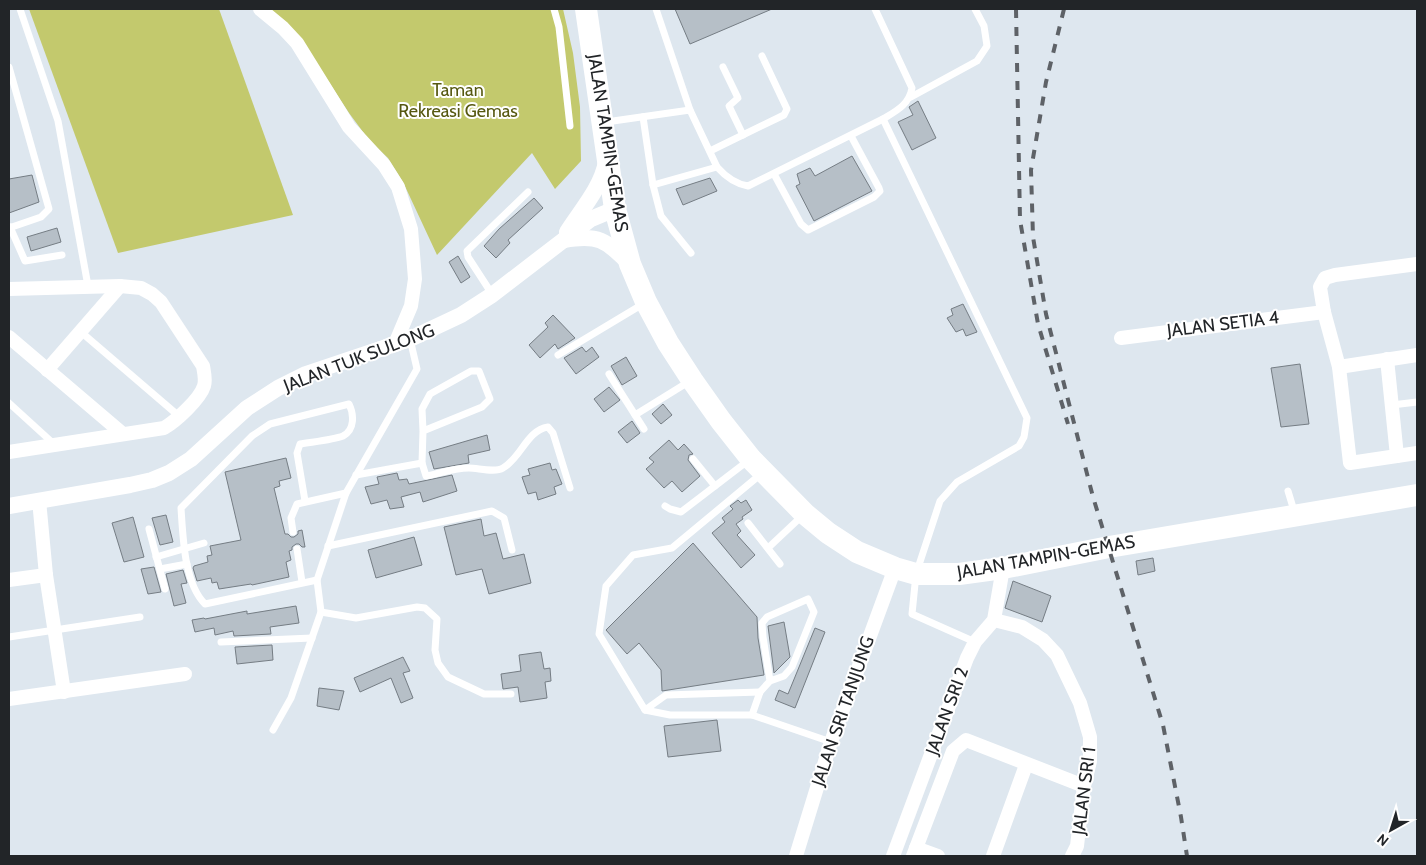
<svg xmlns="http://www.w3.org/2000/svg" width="1426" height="865" font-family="Cabin,sans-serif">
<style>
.green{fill:#c3c96d}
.building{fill:#b6bfc7;stroke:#757d84}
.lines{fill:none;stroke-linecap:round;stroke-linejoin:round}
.service{stroke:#fff;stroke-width:7}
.minor{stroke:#fff;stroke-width:14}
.tertiary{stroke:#fff;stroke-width:16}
.trunk{stroke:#fff;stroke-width:22}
.rail{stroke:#5e6267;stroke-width:4;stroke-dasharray:9 9;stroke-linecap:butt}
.labels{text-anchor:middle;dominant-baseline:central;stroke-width:4;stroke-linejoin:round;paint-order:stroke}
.park-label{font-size:18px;fill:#565810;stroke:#fff}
.street-label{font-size:18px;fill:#222528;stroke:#fff}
</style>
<rect width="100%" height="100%" fill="#dee7ef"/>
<g class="green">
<path d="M29,9H219L293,215L118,253Z"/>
<path d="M270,9H563L573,53L580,107L581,161L555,189L532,153L437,255L403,182L388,158L369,140L349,113L314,59Z"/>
</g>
<g class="building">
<path d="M675,9H772L690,44Z"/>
<path d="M918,101L936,138L912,150L898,122L913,115L909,107Z"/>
<path d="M852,156L872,191L814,221L796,186L800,184L797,174L810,168L815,176Z"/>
<path d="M32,175L39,202L9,213V179Z"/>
<path d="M710,178L717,191L683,205L676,189Z"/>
<path d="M534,198L543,208L508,240L510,243L496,258L484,246L499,229Z"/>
<path d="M57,228L61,242L31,251L27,237Z"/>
<path d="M458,256L470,277L461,283L449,262Z"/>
<path d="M963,304L977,332L966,336L963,329L956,332L947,318L953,315L951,309Z"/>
<path d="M553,315L575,338L558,349L555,344L540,358L529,345L548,327L545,323Z"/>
<path d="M582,347L586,352L592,347L599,357L576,374L564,358Z"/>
<path d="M626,357L637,376L622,385L611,366Z"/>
<path d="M1300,364L1309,424L1281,427L1271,368Z"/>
<path d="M609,387L620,400L604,412L594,399Z"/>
<path d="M663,404L672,415L661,424L652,414Z"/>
<path d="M632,421L640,433L627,443L618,432Z"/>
<path d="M487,435L490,450L468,455L469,463L434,469L429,452Z"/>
<path d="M669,440L678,450L684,444L693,454L689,455L688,460L700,476L682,492L672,481L664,488L646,469L654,462L649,458Z"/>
<path d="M286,458L291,478L279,481L280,486L274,488L285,534H288L291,537H294L298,534V531L302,530L305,547H302L299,544H296L292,547V550L289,551L291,560L286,562L289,577L252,585L251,584L219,589L217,582L212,583L211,578L197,581L193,568L194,566L208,562L207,556L212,555L210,546L241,540L225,472Z"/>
<path d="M550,463L552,470L556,469L562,484L554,487L556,494L538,500L536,492L528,494L522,477L530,475L528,469Z"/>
<path d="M397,473L399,480L407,479L409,484L452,475L457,491L423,502L420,492L401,497L404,507L390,509L387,500L371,504L365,487L379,484L377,477Z"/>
<path d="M738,500L741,503L746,500L752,510L742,517L743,519L736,524L741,531L737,535L755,555L741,568L712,533L725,522L722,518L733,509L730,506Z"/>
<path d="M166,515L173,542L160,545L152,518Z"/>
<path d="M133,517L144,557L124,562L112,523Z"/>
<path d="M481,519L484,536L496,533L503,559L524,554L531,583L489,594L482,569L456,575L444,527Z"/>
<path d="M414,537L422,565L376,578L368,550Z"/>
<path d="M693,543L757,617L758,638L764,675L662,691L661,670L639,643L627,654L606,630Z"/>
<path d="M1153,558L1155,571L1138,575L1136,561Z"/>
<path d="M154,567L161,592L148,594L141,569Z"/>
<path d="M183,570L187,583L181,584L186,603L174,606L166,574Z"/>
<path d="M1013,581L1051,596L1042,622L1005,608Z"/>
<path d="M296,606L299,623L270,627L271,634L234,636L233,631L215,635L214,628L195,632L192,620L204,618L205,619L247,611V614Z"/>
<path d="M784,622L790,657L774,673L768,626Z"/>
<path d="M815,628L825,632L795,708L775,700L779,690L788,694Z"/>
<path d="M272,645L273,660L237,664L235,647Z"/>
<path d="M541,652L544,669L550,668L551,681L545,682L547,698L520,702L518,687L503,689L501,674L521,671L519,655Z"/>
<path d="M403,657L410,671L403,673L413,698L401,703L391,678L360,692L354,678Z"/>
<path d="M319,688L344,691L339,710L317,706Z"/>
<path d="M717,720L721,751L668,757L664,726Z"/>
</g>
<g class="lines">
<g class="service">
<path d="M20,9L58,121L88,286"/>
<path d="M554,9L559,27L570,126"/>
<path d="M656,9L690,110"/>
<path d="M9,67L49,209L41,217L9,228"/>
<path d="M723,67L738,98L729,106L743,135"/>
<path d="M911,97L977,61L987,46L984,26L975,9"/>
<path d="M643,117L653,185L661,216L691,253"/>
<path d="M883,119L1027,418L1024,437L1019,446L957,482L940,501L916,574L912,614L975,642"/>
<path d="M606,122L690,110L717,167C725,176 736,184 748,186L883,119C896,111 909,105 912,88L875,9"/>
<path d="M710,151L784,115L787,109L762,56"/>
<path d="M774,174L801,224L808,230L874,197L880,191L879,188L851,136"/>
<path d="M653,185L717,167"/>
<path d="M10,227L25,261L62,255"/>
<path d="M492,294L468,257L467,251L528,192"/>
<path d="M81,332L180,417"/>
<path d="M558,355L643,304"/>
<path d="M609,374L644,429"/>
<path d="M9,403L54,444"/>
<path d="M1392,405L1417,402"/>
<path d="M635,415L690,381"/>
<path d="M422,463L423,431L422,409L430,394L471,371H479L490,399L482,407L423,431"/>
<path d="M761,474L672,548L633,555L606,586L599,634L645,710L670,715H752L831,742"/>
<path d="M356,475L422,463L426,476C440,473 455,468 469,468C478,468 495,473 503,468C521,458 527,430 548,427L553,433L570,488"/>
<path d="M715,486L749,460"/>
<path d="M1288,491L1295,514"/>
<path d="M305,501L297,453L300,444C311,442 333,440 343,436C355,430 354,414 349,404L270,424L252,436L181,508C183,537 184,583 205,604L317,580"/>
<path d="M665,506L670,509L681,512L715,486L693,459"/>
<path d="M748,523L780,564"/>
<path d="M149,529L165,589"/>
<path d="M293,532L291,518L297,504L346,493"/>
<path d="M328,546L492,511L504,518L512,550"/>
<path d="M768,548L802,516"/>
<path d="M297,549L302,582"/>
<path d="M156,557L204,543"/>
<path d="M160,569L187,564"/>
<path d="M321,612L356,618L417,607L425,608L437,619L435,650L438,663L448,677L484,694H511"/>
<path d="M9,637L140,617"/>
<path d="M221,642L312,638"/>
<path d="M645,710L666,695L760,692"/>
<path d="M752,715L760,692L770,681L784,676L792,667L814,612L808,599L767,617L762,623L763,637L770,681"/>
<path d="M273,730L291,698L321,612L317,580L346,493L417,369L410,339"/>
</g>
<g class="minor">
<path d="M260,9L283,28L297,43L349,127L384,165L398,187L411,229L415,279L411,306L395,344"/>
<path d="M1417,264L1335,275L1325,278L1320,287L1324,312L1339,367L1350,463L1417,453"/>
<path d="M9,289L120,286L141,288L152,294L161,302L203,366C204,372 206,380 204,386C200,399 176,421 164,428L9,452"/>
<path d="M9,337L123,434"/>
<path d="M1121,338L1324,312"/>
<path d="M1387,359L1397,456"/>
<path d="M1339,367L1417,355"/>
<path d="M47,370L120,286"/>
<path d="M39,500L46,575L64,692"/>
<path d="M9,580L46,575"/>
<path d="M994,620L1022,627L1043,640L1057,655L1080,703L1090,737V761L1084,786L1077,846L1072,856"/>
<path d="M9,699L185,674"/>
<path d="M916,848L938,856"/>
<path d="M796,856L831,742L895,568"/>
<path d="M893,856L967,658L975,642L994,620L1003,568"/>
<path d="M913,856L953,751L966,740L1084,786"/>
<path d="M993,856L1026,765"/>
</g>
<g class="tertiary">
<path d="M567,232C581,210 601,188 606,162"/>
<path d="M564,240C599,234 605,240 630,264"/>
<path d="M9,506L130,485L152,480L169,473L191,459L247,408L278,388L306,374L410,339L461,315L492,295L591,219L615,209"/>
</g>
<path class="trunk" d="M586,9L615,209L630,264L646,302L668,343L692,380L721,421L751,459L805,514L828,533L857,552L895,568L916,574H959L1003,568L1109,547L1417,495"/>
<g class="rail">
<path d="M1016,9L1020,220L1038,324L1068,424"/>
<path d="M1064,9L1046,82L1031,170L1033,237L1046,314L1093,497L1163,725L1181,817L1187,856"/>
</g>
</g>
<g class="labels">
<g class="park-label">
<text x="458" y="90">Taman<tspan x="458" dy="21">Rekreasi Gemas</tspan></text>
</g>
<g class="street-label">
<text transform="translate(608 143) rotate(81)">JALAN TAMPIN-GEMAS</text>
<text transform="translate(1223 324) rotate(-7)">JALAN SETIA 4</text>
<text transform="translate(359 358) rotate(-21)">JALAN TUK SULONG</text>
<text transform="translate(1046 557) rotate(-10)">JALAN TAMPIN-GEMAS</text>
<text transform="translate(843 711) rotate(-71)">JALAN SRI TANJUNG</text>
<text transform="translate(947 711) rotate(-70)">JALAN SRI 2</text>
<text transform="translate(1084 791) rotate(-83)">JALAN SRI 1</text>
</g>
</g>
<rect width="1426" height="865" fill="none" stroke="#222528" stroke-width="20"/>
<g transform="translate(1391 830) rotate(219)" stroke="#ffffff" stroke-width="4" paint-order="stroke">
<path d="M0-4L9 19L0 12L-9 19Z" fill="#222528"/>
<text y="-8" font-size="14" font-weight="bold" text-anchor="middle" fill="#222528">N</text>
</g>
</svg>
